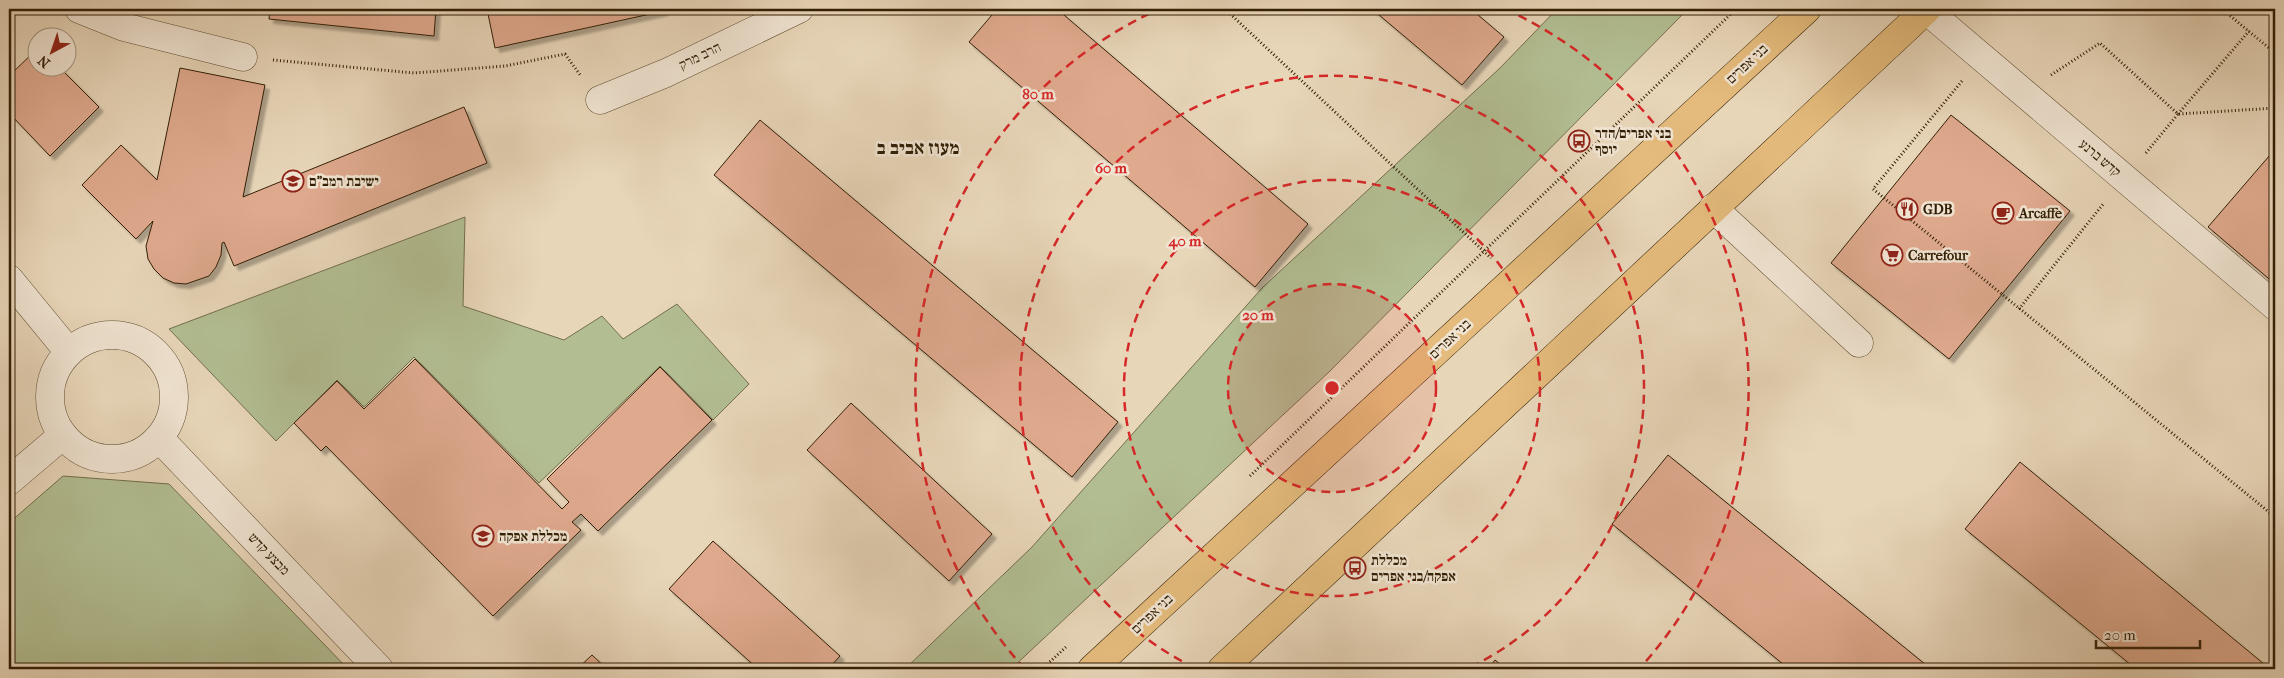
<svg xmlns="http://www.w3.org/2000/svg" width="2284" height="678" font-family="'IM FELL French Canon','Frank Ruhl Libre',serif">
<style>
.green{fill:#b2be92;stroke:#726e4c}
.building{fill:#dfa98e;stroke:#321f05;filter:url(#shadow)}
.lines{fill:none;stroke-linecap:round;stroke-linejoin:round}
.minor-casing{stroke:#604d32;stroke-width:29}
.major-casing{stroke:#321f05;stroke-width:29}
.path{stroke:#321f05;stroke-width:3;stroke-dasharray:1 2.5;stroke-linecap:butt}
.minor{stroke:#f0e4d2;stroke-width:28}
.major{stroke:#e4bb7c;stroke-width:28}
.ring{fill:none;stroke:#d62828;stroke-width:2.5;stroke-dasharray:9 6}
.labels{text-anchor:middle;dominant-baseline:central;stroke-width:5;stroke-linejoin:round;paint-order:stroke}
.street-label{font-size:14px;fill:#321f05;stroke:#f0e4d2}
.poi-label{font-size:14px;font-weight:bold;fill:#321f05;stroke:#f0e4d2;text-anchor:start}
.district-label{font-size:19px;font-weight:bold;fill:#321f05;stroke:#f0e4d2}
.centre{fill:#d62828;stroke:#f0e4d2;stroke-width:2.5}
.ring-label{font-size:15px;text-anchor:middle;font-weight:bold;fill:#d62828;stroke:#f0e4d2;stroke-width:5;stroke-linejoin:round;paint-order:stroke}
</style>
<defs>
<filter id="shadow"><feDropShadow dx="4.5" dy="4.5" stdDeviation="1" flood-color="#0004"/></filter>
</defs>
<rect width="100%" height="100%" fill="#e8d6b9"/>
<filter id="stains"><feTurbulence type="fractalNoise" baseFrequency=".004" numOctaves="4"/><feColorMatrix values="0 0 0 0 .2 0 0 0 0 .09 0 0 0 0 .02 0 0 0 .5 -.17"/></filter>
<radialGradient id="worn" r=".72"><stop offset=".6" stop-color="#630" stop-opacity="0"/><stop offset="1" stop-color="#630" stop-opacity=".3"/></radialGradient>
<g class="green">
<path d="M1557,9H1688L1329,372L1011,669H905L1032,547L1263,287L1500,68Z"/>
<path d="M465,217L463,306L564,340L602,316L623,339L677,304L749,384L713,420L660,366L539,483L414,357L364,407L337,380L276,441L169,329Z"/>
<path d="M63,476L169,484L348,669H26L9,660V523Z"/>
</g>
<g class="building">
<path d="M270,9H436L434,36L269,19Z"/>
<path d="M487,9H664V11L495,48Z"/>
<path d="M997,9H1057L1308,224L1255,287L969,42Z"/>
<path d="M1372,9H1471L1504,37L1462,85Z"/>
<path d="M38,48V68H60L99,107L50,156L9,113V76Z"/>
<path d="M180,68L265,85L243,197L464,107L487,163L234,266L224,242L222,243L221,255L216,267L209,276L186,284L174,283L163,278L154,269L148,259L146,246L153,221L136,239L82,185L121,145L157,180Z"/>
<path d="M1951,115L2070,211L1949,359L1831,263Z"/>
<path d="M760,120L1118,422L1072,477L714,175Z"/>
<path d="M2270,155L2275,159V284L2208,227Z"/>
<path d="M415,359L562,509L569,502L547,479L660,367L712,420L598,531L581,514L572,522L581,530L493,616L326,446L321,451L294,423L337,381L364,409Z"/>
<path d="M851,403L992,534L949,581L807,450Z"/>
<path d="M1668,455L1931,669H1789L1612,524Z"/>
<path d="M2020,462L2270,669H2136L1965,529Z"/>
<path d="M713,541L840,656L828,669H758L669,589Z"/>
<path d="M592,655L607,669H577Z"/>
<path d="M1495,660L1506,669H1488Z"/>
</g>
<g class="lines">
<g class="minor-casing">
<g id="minor">
<path d="M79,9L124,27L243,57"/>
<path d="M1925,9L2275,306"/>
<path d="M600,100L666,73L799,9"/>
<path d="M1713,208L1859,343"/>
<path d="M9,279L69,352"/>
<circle cx="112" cy="397" r="62"/>
<path d="M159,438L379,669"/>
<path d="M9,481L63,435"/>
</g>
</g>
<g class="major-casing">
<g id="major">
<path d="M1092,669L1807,9"/>
<path d="M1222,669L1927,9"/>
</g>
</g>
<g class="path">
<path d="M1225,9L1491,258"/>
<path d="M2222,9L2275,53"/>
<path d="M273,60L414,73L505,66L565,54L581,76"/>
<path d="M2051,75L2100,43L2178,114L2145,154"/>
<path d="M1962,81L1873,189L2275,517"/>
<path d="M2178,114L2249,31"/>
<path d="M2179,114L2275,108"/>
<path d="M2019,309L2104,203"/>
<path d="M1250,476L1736,9"/>
<path d="M1042,669L1066,647"/>
</g>
<use href="#minor" class="minor"/>
<use href="#major" class="major"/>
</g>
<circle cx="1332" cy="388" r="104" fill="#d62828" fill-opacity=".12"/>
<g class="ring">
<circle cx="1332" cy="388" r="104"/>
<circle cx="1332" cy="388" r="208"/>
<path d="M1195 668A312 312 0 1 1 1469 668"/>
<path d="M1025 669A416 416 0 0 1 1159 9M1505 9A416 416 0 0 1 1639 669"/>
</g>
<defs>
<g id="bus-ring" transform="scale(1.125)"><circle r="9.5" fill="#f0e4d2" stroke="#8f2418" stroke-width="1.5"/><path d="M-5-6H5V4H4V6H2V4H-2V6H-4V4H-5ZM-3.5-4V0h7V-4ZM-3.5 1.2v1.5H-2V1.2ZM2 1.2v1.5H3.5V1.2Z" fill="#8f2418"/></g>
<g id="university-ring" transform="scale(1.125)"><circle r="9.5" fill="#f0e4d2" stroke="#8f2418" stroke-width="1.5"/><path d="M0-5L7-2L0 1L-7-2ZM-4 1L0 2.5L4 1V4Q0 6-4 4Z" fill="#8f2418"/></g>
<g id="restaurant-ring" transform="scale(1.125)"><circle r="9.5" fill="#f0e4d2" stroke="#8f2418" stroke-width="1.5"/><path d="M-5-6h1v4h1v-4h1v4h1v-4h1v5L-1.5 .5V6h-2V.5L-5-1ZM5-6V6H3V1.5H1.5Q1.5-4 5-6Z" fill="#8f2418"/></g>
<g id="cafe-ring" transform="scale(1.125)"><circle r="9.5" fill="#f0e4d2" stroke="#8f2418" stroke-width="1.5"/><path d="M-5.5-4.5H6V0H3Q3 3.5 0 3.5H-2.5Q-5.5 3.5-5.5 0ZM3-3.2v2h1.7v-2ZM-6 4.5H4V6H-6Z" fill="#8f2418"/></g>
<g id="supermarket-ring" transform="scale(1.125)"><circle r="9.5" fill="#f0e4d2" stroke="#8f2418" stroke-width="1.5"/><path d="M-6-5.5h2.5l.6 2H6L4.5 2H-2.5L-4.4-4H-6ZM-1.5 3.2a1.3 1.3 0 1 0 .1 0ZM3 3.2a1.3 1.3 0 1 0 .1 0Z" fill="#8f2418"/></g>
</defs>
<g fill-rule="evenodd">
<use href="#bus-ring" x="1579" y="141"/>
<use href="#university-ring" x="293" y="181"/>
<use href="#restaurant-ring" x="1907" y="209"/>
<use href="#cafe-ring" x="2003" y="213"/>
<use href="#supermarket-ring" x="1892" y="255"/>
<use href="#university-ring" x="483" y="536"/>
<use href="#bus-ring" x="1355" y="568"/>
</g>
<g class="labels">
<g class="street-label">
<text transform="translate(700 56) rotate(-26)">הרב מרק</text>
<text transform="translate(1747 64) rotate(-43)">בני אפרים</text>
<text transform="translate(2100 158) rotate(40)">קדש ברנע</text>
<text transform="translate(1450 339) rotate(-43)">בני אפרים</text>
<text transform="translate(269 554) rotate(46)">מבצע קדש</text>
<text transform="translate(1152 614) rotate(-43)">בני אפרים</text>
</g>
<g class="poi-label">
<text x="1595" y="133">בני אפרים/הדר<tspan x="1595" dy="16">יוסף</tspan></text>
<text x="309" y="181">ישיבת רמב"ם</text>
<text x="1923" y="209">GDB</text>
<text x="2019" y="213">Arcaffe</text>
<text x="1908" y="255">Carrefour</text>
<text x="499" y="536">מכללת אפקה</text>
<text x="1371" y="560">מכללת<tspan x="1371" dy="16">אפקה/בני אפרים</tspan></text>
</g>
<g class="district-label">
<text x="918" y="148">מעוז אביב ב</text>
</g>
</g>
<circle cx="1332" cy="388" r="8" class="centre"/>
<g class="ring-label">
<text x="1038" y="99">80 m</text>
<text x="1111" y="173">60 m</text>
<text x="1185" y="246">40 m</text>
<text x="1258" y="320">20 m</text>
</g>
<rect width="2284" height="678" fill="none" stroke="#e8d6b9" stroke-width="30"/>
<rect x="10" y="10" width="2264" height="658" fill="none" stroke="#321f05" stroke-width="2.5"/>
<rect x="15" y="15" width="2254" height="648" fill="none" stroke="#321f05"/>
<g transform="translate(52 52) rotate(220)"><circle r="24" fill="#f0e4d2" stroke="#a49580"/>
<path d="M0-4L9 19L0 12L-9 19Z" fill="#8f2418"/>
<text y="-8" font-size="14" font-weight="bold" text-anchor="middle" fill="#321f05">N</text>
</g>
<path d="M2096 640v8h104v-8" fill="none" stroke="#321f05" stroke-width="2.5"/>
<text x="2104" y="640" font-size="15" fill="#321f05" stroke="#f0e4d2" stroke-width="4" paint-order="stroke">20 m</text>
<rect width="100%" height="100%" filter="url(#stains)"/>
<rect width="100%" height="100%" fill="url(#worn)"/>
</svg>
